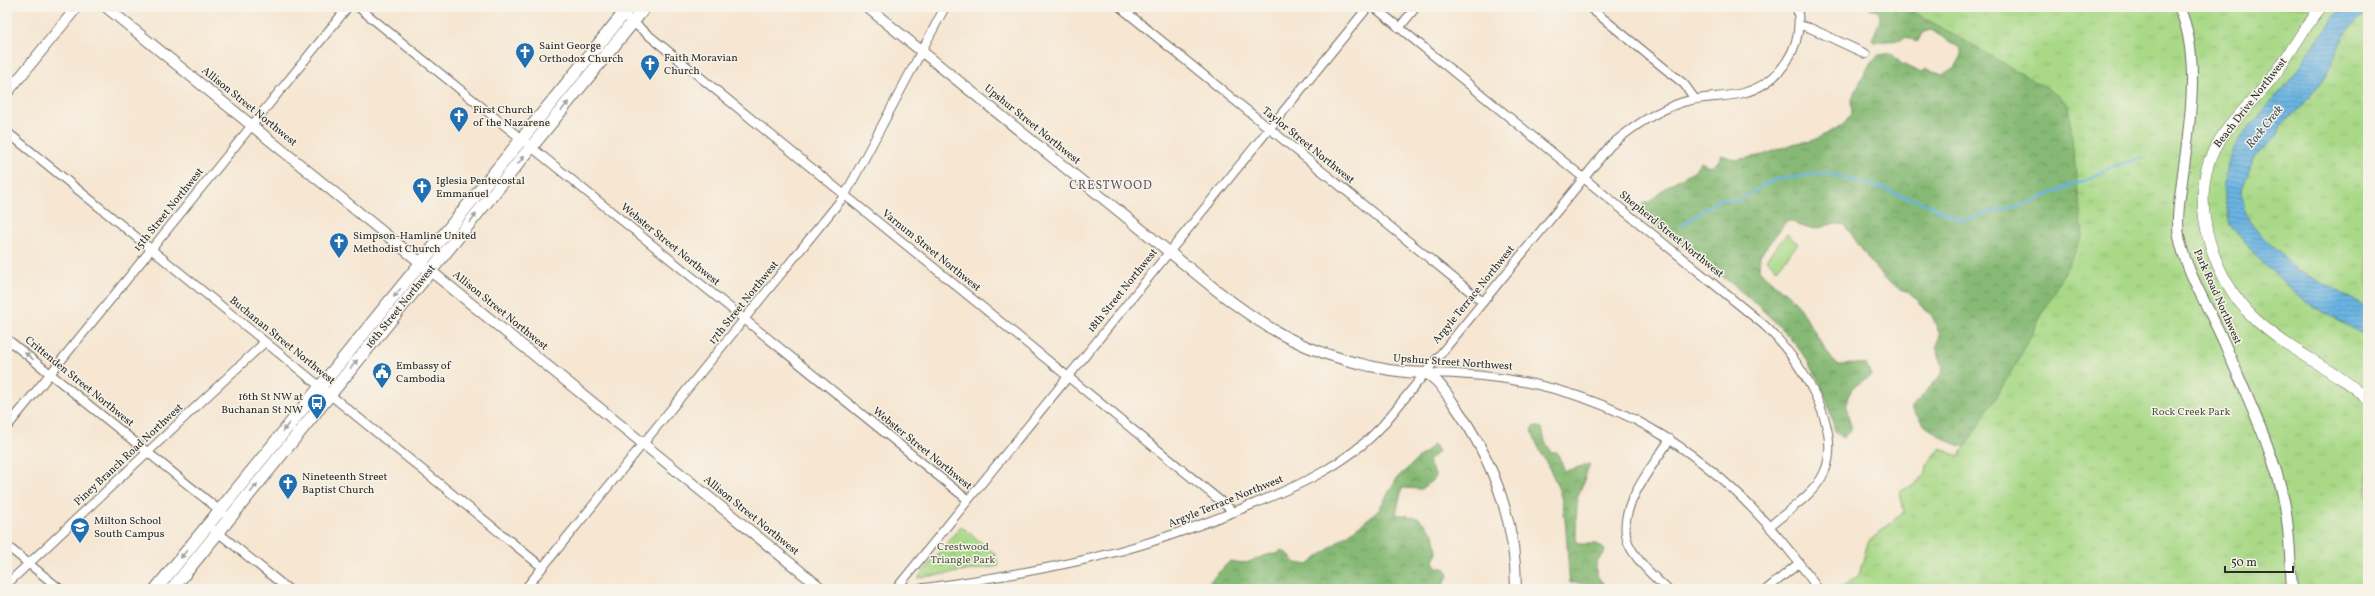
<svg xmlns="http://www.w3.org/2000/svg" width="2375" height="596" font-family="Vollkorn,serif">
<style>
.forest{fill:url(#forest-crowns);stroke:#587250}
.park{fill:url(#park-tufts);stroke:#6a8259}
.pitch{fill:#a9d987;stroke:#6a8259}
.water{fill:url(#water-rules);stroke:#4a7086}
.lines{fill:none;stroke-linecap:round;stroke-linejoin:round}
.stream{stroke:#6ab4e2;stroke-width:2.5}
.minor-casing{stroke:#726c65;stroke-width:10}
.tertiary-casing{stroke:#726c65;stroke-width:12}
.secondary-casing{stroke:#726c65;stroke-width:12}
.primary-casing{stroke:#726c65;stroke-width:14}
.minor{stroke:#fff;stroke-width:8}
.tertiary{stroke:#fff;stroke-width:10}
.secondary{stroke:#fff;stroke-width:11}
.primary{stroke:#fff;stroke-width:12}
.oneway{fill:#a0a0a0}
.labels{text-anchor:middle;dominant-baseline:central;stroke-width:3;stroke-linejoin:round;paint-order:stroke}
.poi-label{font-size:11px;fill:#2b2b2b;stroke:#f7f3e8;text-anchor:start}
.street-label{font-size:11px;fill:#2b2b2b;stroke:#f7f3e8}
.park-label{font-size:11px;fill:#4a5642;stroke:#f7f3e8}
.water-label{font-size:12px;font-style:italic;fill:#3e5462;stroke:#f7f3e8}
.neighbourhood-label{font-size:12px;letter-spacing:1px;fill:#5a5368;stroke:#f7f3e8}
</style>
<defs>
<pattern id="forest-crowns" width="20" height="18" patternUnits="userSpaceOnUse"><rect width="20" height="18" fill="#86b974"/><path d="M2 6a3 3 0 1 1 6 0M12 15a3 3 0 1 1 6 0" fill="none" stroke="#6e975f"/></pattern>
<pattern id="park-tufts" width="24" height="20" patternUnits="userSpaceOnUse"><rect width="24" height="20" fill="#a9d987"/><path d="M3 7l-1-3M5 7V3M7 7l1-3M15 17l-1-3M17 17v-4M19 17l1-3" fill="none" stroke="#92ba75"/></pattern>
<pattern id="water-rules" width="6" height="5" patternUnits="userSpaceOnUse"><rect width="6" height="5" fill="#6ab4e2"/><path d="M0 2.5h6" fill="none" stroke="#5793b7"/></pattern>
</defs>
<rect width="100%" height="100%" fill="#f7f3e8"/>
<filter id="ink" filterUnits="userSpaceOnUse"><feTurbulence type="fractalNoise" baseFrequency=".025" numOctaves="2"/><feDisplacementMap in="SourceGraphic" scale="8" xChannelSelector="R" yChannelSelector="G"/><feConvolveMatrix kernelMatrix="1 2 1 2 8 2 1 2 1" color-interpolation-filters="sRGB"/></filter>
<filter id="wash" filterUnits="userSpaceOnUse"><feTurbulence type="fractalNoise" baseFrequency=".012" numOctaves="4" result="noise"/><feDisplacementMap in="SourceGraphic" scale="16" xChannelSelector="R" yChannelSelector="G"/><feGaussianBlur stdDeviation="0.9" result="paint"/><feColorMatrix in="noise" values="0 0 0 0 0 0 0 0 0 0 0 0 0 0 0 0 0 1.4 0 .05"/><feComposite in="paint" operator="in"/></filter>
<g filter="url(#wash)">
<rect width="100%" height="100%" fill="#f6e6d2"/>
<g class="forest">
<path d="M1868,7H2170L2179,124L1965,447C1941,440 1925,428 1911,408L1942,374L1943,366L1936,347L1940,335L1932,316L1908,292L1892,285L1872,264L1845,225C1821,220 1820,238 1791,221L1786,222L1760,255L1759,270L1795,301L1831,358L1839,366L1849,363L1866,364L1871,375C1867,379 1862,381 1858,384C1841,396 1847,413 1852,429L1843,438L1835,432C1830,410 1825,389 1813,370C1779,310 1694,257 1640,214L1643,203H1648L1669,185L1695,170L1700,162L1710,166L1717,163L1722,155L1736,160L1763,155L1796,143L1812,141L1843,125L1851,115L1852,109L1851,100L1871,62L1879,55L1891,53L1902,64L1921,73L1926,69L1943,74L1955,68L1962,55L1960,48L1931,30L1924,32L1917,42L1906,37L1902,40L1874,42L1872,40L1880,20L1879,12Z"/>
<path d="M1534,426L1542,428L1545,442L1551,452H1557L1565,471L1590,464L1577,499L1576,539L1578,544H1597L1605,550C1604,555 1601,557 1598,561C1591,573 1602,583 1610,589H1584L1581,583H1570C1567,558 1567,524 1562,500C1556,475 1539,454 1531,429Z"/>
<path d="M1434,444L1439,451L1428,461L1436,477L1422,489L1402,488L1396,514L1419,518L1434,533L1437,551L1434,562L1438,567L1446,569L1448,576L1441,589H1197L1203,588L1230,561C1255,567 1255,554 1277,554L1281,550L1288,554L1296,563L1308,565L1378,511L1397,478Z"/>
</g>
<g class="park">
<path d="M1905,7H2368V589H1840L1859,575L1868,542L1904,512L1900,491L1914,485L1926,474L1927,465L1940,448L1959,457L2015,366L2083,236L2068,104L2050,90Z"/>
<path d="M961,526L995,554L999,566L918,578Z"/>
</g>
<path class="pitch" d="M1787,234L1798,244L1777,269L1766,259Z"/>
<path class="water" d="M2341,7H2368V9L2345,34L2328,72L2317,88L2301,107L2282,124L2277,137L2254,157L2241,192L2245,213L2257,231L2276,250L2299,271L2368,307V337L2305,302L2258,258L2230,225L2223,188L2230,156L2234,148L2246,130L2288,83Z"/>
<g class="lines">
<path class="stream" d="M1682,226L1720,198L1736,202L1772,180L1826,173L1878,187L1929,205L1962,220L2029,203L2130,161L2143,158"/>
</g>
</g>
<g filter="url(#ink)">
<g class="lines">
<g class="minor-casing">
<g id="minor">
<path d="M358,7L968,500"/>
<path d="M614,7L1234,512"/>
<path d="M1120,7L1483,302"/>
<path d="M1374,7L1764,325C1797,355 1845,428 1824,473C1814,495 1787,511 1770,526"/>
<path d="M1589,7L1684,84L1695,99"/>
<path d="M1799,25L1810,28L1866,54"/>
<path d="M1399,28L1416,7"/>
<path d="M7,132L542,567"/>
<path d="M7,339L223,513"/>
<path d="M1425,373C1600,373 1720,448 1818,589"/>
<path d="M7,427L348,7"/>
<path d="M215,530L288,589"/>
<path d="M7,546L60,589"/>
<path d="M7,584L265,342"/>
<path d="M525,589L845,195L945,7"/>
<path d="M896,589L1368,7"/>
<path d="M918,589C982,580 1046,570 1108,554C1157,542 1204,524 1251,505C1298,486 1346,465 1382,426L1610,146C1632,127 1655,111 1683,102C1702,96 1723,98 1743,93C1781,83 1805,45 1797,7"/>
<path d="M1667,589C1654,577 1639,563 1630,547C1612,512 1652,468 1670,439"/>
<path d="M1767,589L1799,563"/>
</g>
</g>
<g class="tertiary-casing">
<g id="tertiary">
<path d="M106,7L822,589"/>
<path d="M867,7L1215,289C1267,330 1305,352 1370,366C1382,369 1394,371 1406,372C1412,373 1419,372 1424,373C1437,377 1446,393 1453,403C1493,459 1516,520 1516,589"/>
<path d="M2179,7C2202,57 2189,128 2182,181C2180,199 2176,218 2179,236C2185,271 2212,313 2226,347C2246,395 2274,452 2284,501C2290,530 2290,560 2292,589"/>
<path d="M7,93L77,7"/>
</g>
</g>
<g class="secondary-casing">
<path id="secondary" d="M2321,7C2303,29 2290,54 2273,77C2254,101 2228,122 2214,150C2187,202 2214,281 2255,319C2289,351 2334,368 2368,400"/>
</g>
<g class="primary-casing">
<g id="primary">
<path d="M156,589L629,7"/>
<path d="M172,589L645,7"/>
</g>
</g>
<use href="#minor" class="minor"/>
<use href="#tertiary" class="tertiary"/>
<use href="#secondary" class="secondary"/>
<use href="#primary" class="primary"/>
</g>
<defs><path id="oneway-solid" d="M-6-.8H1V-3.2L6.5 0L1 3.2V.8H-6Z"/></defs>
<g class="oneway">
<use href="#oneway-solid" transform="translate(565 106) rotate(-51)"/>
<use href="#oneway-solid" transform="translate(521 160) rotate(-50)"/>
<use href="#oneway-solid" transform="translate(473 218) rotate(-51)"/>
<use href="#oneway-solid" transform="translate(397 293) rotate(129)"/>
<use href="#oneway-solid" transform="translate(29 356) rotate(-141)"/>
<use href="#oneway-solid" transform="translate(354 364) rotate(-51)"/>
<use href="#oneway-solid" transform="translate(286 427) rotate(129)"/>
<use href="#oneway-solid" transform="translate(254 488) rotate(-51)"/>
<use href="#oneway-solid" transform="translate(184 554) rotate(129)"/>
</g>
</g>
<defs>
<g id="church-pin" transform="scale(1)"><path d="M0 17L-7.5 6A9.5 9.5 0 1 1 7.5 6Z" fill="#1f6fb2" stroke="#f7f3e8"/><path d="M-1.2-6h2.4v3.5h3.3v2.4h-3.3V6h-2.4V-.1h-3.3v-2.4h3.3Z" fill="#fff"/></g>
<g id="civic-pin" transform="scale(1)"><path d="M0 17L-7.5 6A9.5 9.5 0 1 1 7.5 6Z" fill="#1f6fb2" stroke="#f7f3e8"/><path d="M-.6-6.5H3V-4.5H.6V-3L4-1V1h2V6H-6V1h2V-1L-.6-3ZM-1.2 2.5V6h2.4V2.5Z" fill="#fff"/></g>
<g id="bus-pin" transform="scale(1)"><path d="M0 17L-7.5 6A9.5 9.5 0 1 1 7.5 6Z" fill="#1f6fb2" stroke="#f7f3e8"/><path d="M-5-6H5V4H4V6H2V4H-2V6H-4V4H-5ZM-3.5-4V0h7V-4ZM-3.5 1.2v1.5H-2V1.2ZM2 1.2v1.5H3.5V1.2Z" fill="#fff"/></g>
<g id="school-pin" transform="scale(1)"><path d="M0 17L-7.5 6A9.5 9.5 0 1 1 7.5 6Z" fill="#1f6fb2" stroke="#f7f3e8"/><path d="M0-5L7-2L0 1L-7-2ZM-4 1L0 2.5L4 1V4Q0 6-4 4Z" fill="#fff"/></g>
</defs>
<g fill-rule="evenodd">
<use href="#church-pin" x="525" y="52"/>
<use href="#church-pin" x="650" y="64"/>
<use href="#church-pin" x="459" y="116"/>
<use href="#church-pin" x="422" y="187"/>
<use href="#church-pin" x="339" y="242"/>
<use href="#civic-pin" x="382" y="372"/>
<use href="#bus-pin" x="317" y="403"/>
<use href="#church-pin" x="288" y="483"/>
<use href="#school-pin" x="80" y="527"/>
</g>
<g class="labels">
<g class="poi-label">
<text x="539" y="46">Saint George<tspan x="539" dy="13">Orthodox Church</tspan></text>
<text x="664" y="58">Faith Moravian<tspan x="664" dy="13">Church</tspan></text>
<text x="473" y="110">First Church<tspan x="473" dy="13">of the Nazarene</tspan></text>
<text x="436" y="181">Iglesia Pentecostal<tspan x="436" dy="13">Emmanuel</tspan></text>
<text x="353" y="236">Simpson-Hamline United<tspan x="353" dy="13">Methodist Church</tspan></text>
<text x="396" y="366">Embassy of<tspan x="396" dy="13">Cambodia</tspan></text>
<text x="303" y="397" text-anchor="end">16th St NW at<tspan x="303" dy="13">Buchanan St NW</tspan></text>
<text x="302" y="477">Nineteenth Street<tspan x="302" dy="13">Baptist Church</tspan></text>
<text x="94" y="521">Milton School<tspan x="94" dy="13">South Campus</tspan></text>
</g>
<g class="street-label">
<text transform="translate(2251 103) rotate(-52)">Beach Drive Northwest</text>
<text transform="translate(249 107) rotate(39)">Allison Street Northwest</text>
<text transform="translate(1032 125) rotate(39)">Upshur Street Northwest</text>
<text transform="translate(1308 146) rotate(39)">Taylor Street Northwest</text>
<text transform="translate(169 210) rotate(-51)">15th Street Northwest</text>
<text transform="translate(1671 235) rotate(39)">Shepherd Street Northwest</text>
<text transform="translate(670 245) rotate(39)">Webster Street Northwest</text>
<text transform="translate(931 251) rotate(39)">Varnum Street Northwest</text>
<text transform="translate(1123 291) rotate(-51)">18th Street Northwest</text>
<text transform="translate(1474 295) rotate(-51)">Argyle Terrace Northwest</text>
<text transform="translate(2217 297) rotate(66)">Park Road Northwest</text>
<text transform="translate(744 303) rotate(-51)">17th Street Northwest</text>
<text transform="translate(401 307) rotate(-51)">16th Street Northwest</text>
<text transform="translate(500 311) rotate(39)">Allison Street Northwest</text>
<text transform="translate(282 341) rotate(39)">Buchanan Street Northwest</text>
<text transform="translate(1453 363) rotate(4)">Upshur Street Northwest</text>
<text transform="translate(79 382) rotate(39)">Crittenden Street Northwest</text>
<text transform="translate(922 449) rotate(39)">Webster Street Northwest</text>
<text transform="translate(129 455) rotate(-43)">Piney Branch Road Northwest</text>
<text transform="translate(1226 502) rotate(-22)">Argyle Terrace Northwest</text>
<text transform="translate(751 516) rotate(39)">Allison Street Northwest</text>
</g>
<g class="park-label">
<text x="2191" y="412">Rock Creek Park</text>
<text x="963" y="547">Crestwood<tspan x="963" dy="13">Triangle Park</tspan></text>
</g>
<g class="water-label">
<text transform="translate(2265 127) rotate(-51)">Rock Creek</text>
</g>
<g class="neighbourhood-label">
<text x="1111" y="186">CRESTWOOD</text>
</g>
</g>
<rect width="2375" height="596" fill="none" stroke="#f7f3e8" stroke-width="24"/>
<path d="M2225 566v6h68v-6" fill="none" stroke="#2b2b2b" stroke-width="2"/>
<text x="2231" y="566" font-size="12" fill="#2b2b2b" stroke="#f7f3e8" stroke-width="3" paint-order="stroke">50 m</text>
</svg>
